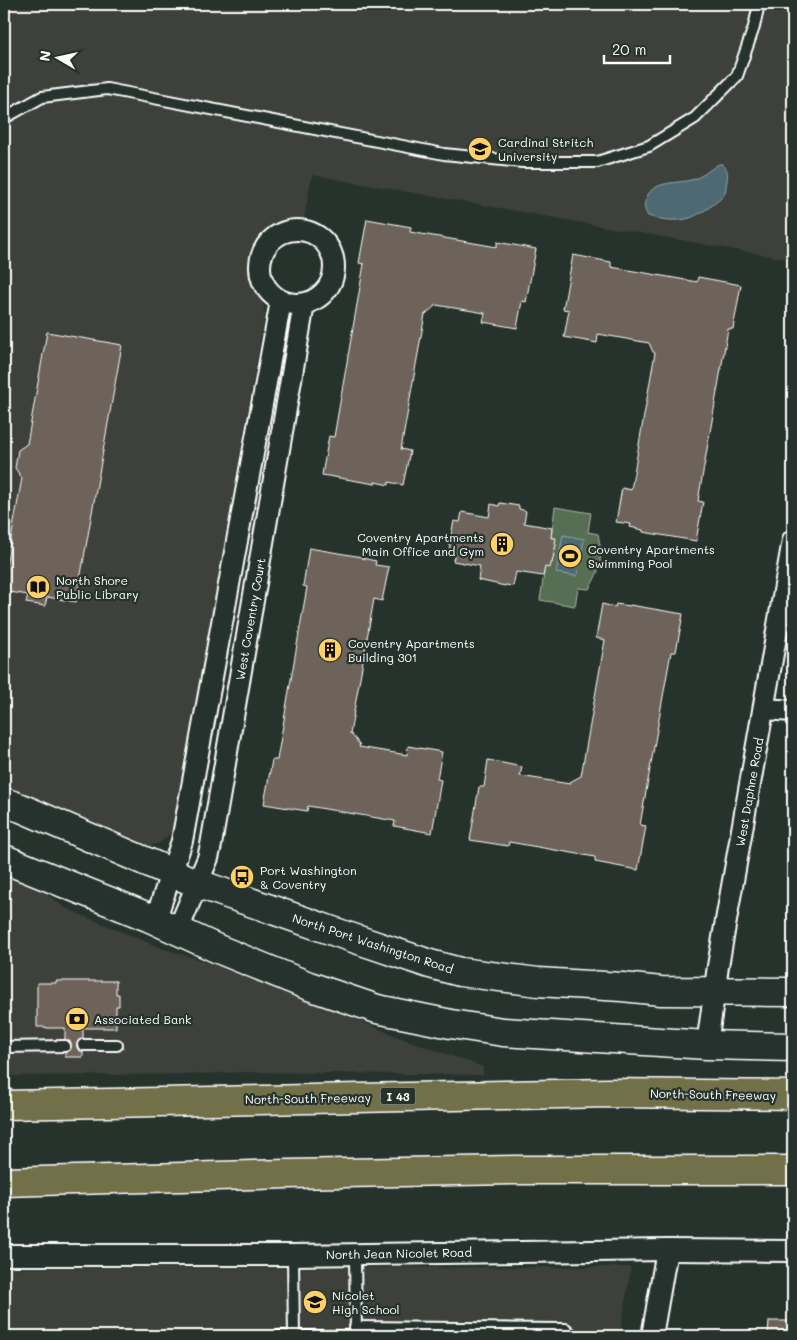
<svg xmlns="http://www.w3.org/2000/svg" width="797" height="1340" font-family="Mali,sans-serif">
<style>
.built{fill:#3c413a}
.green{fill:#576e53;stroke:#abb6a9}
.water{fill:#4d6a73;stroke:#94a6ab}
.building{fill:#6e635a;stroke:#fff}
.lines{fill:none;stroke-linecap:round;stroke-linejoin:round}
.lane-casing{stroke:#fff;stroke-width:14}
.street-casing{stroke:#fff;stroke-width:24}
.secondary-casing{stroke:#fff;stroke-width:31}
.highway-casing{stroke:#fff;stroke-width:31}
.lane{stroke:#26332d;stroke-width:10}
.street{stroke:#26332d;stroke-width:20}
.secondary{stroke:#26332d;stroke-width:28}
.highway{stroke:#726f4a;stroke-width:28}
.labels{text-anchor:middle;dominant-baseline:central;stroke-width:4.5;stroke-linejoin:round;paint-order:stroke}
.shield{fill:#26332d;stroke:#bec2c0;stroke-width:1}
.shield-label{font-size:11px;font-weight:bold;fill:#fff}
.poi-label{font-size:12px;fill:#fff;stroke:#26332d;text-anchor:start}
.street-label{font-size:12px;fill:#fff;stroke:#26332d}
</style>
<rect width="100%" height="100%" fill="#26332d"/>
<filter id="ink" filterUnits="userSpaceOnUse"><feTurbulence type="fractalNoise" baseFrequency=".02" numOctaves="2"/><feDisplacementMap in="SourceGraphic" scale="10" xChannelSelector="R" yChannelSelector="G"/><feConvolveMatrix kernelMatrix="1 2 1 2 8 2 1 2 1" color-interpolation-filters="sRGB"/></filter>
<g filter="url(#ink)">
<g class="built">
<path d="M4,4H793V260L312,175L304,219H293L281,221L275,224L268,229L256,242L252,249L249,269L251,280L254,289L262,301L265,310L264,320L175,819L171,833L161,842L150,846L139,845L19,794L4,786Z"/>
<path d="M4,872L31,883L67,909L161,948L250,975L401,1038L483,1067V1075L245,1072L197,1074L4,1076Z"/>
<path d="M631,1267L620,1336H4V1268Z"/>
</g>
<path class="green" d="M555,507L591,513L588,532L598,534C603,558 601,569 589,589L578,588L575,606L540,600L545,567L552,563L556,544L555,543V538H551Z"/>
<g class="water">
<path d="M719,164H722C728,169 728,173 727,181C726,184 726,190 725,193C721,201 699,215 690,218C678,222 661,220 648,216C645,211 644,208 645,202C650,180 675,184 691,180C701,178 710,169 719,164Z"/>
<path d="M563,535L584,539L577,576L556,573Z"/>
</g>
<g class="building">
<path d="M367,219L411,227L410,232L497,247V242L536,249L526,302L522,301L517,328L483,322L485,313L436,305L426,314H425L401,449L410,451L403,485L389,482V485L375,482V484L322,475L329,436L334,437L364,264L359,263Z"/>
<path d="M573,255L611,262V267L697,282L698,277L741,285L733,329H728L698,501L703,502L696,541L643,532V530L630,527L631,524L616,522L622,488L631,490L655,353L653,352L649,343L598,334L597,343L564,337L569,310L563,309Z"/>
<path d="M47,332L122,345L76,602L47,597L45,606L26,603L28,595L4,591V578L22,478L15,468L18,450L27,444Z"/>
<path d="M500,503L519,506V509L526,511L524,523L552,528L551,538H556L555,543L556,544L552,563H551L550,568L545,567L543,576L516,572L513,586L505,585V586L478,580L480,566L453,561L455,551L449,550L450,545H449L454,521L460,522L462,512L489,517L491,504L499,506Z"/>
<path d="M309,548L362,557V558L376,561L375,565L389,567L382,601L374,599L350,734L352,735L360,745L359,747L407,755L408,746L442,752L437,779L441,780L432,833L394,826L395,821L308,806L307,811L264,804L272,760H277L307,587L303,586Z"/>
<path d="M602,604L615,607L616,604L630,606V605L683,614L676,652H671L640,825L646,826L638,870L595,862V857L509,842L508,846L470,840L479,787H484L488,760L522,767L520,776L570,784V782L581,776L605,640L596,638Z"/>
<path d="M56,981H116V994H119V1006H116V1028H83V1057H65V1028H46V1027H37V983H56Z"/>
<path d="M769,1321H793V1336H768Z"/>
</g>
<g class="lines">
<g class="lane-casing">
<g id="lane">
<path d="M4,118L42,97L107,89L444,154L522,162H597L649,146L695,118L737,76L754,27L759,4"/>
<path d="M83,1045H117"/>
<path d="M4,1047L65,1046"/>
<path d="M355,1254L356,1336"/>
<path d="M293,1255L294,1336"/>
<path d="M355,1327L566,1329L573,1336"/>
<path d="M279,1336H356"/>
</g>
</g>
<g class="street-casing">
<g id="street">
<circle cx="297" cy="267" r="37"/>
<path d="M764,709L793,711"/>
<path d="M155,921L182,841L281,301"/>
<path d="M178,930L208,858L211,845L304,304"/>
<path d="M707,1045L718,966L793,540"/>
<path d="M4,1255H293L667,1250L793,1251"/>
<path d="M652,1336L667,1250"/>
</g>
</g>
<g class="secondary-casing">
<g id="secondary">
<path d="M4,802L21,808L196,883L344,935L430,964L460,972L538,982L622,987L661,991L793,992"/>
<path d="M4,859L148,917L218,949L309,986L377,1009L451,1024L503,1032L707,1045L793,1047"/>
</g>
</g>
<g class="highway-casing">
<g id="highway">
<path d="M4,1105L609,1093L793,1095"/>
<path d="M4,1182L288,1174L514,1170H793"/>
</g>
</g>
<use href="#lane" class="lane"/>
<use href="#street" class="street"/>
<use href="#secondary" class="secondary"/>
<use href="#highway" class="highway"/>
</g>
</g>
<defs>
<g id="school-disc" transform="scale(1.25)"><circle r="9.5" fill="#ffd166" stroke="#26332d"/><path d="M0-5L7-2L0 1L-7-2ZM-4 1L0 2.5L4 1V4Q0 6-4 4Z" fill="#111"/></g>
<g id="building-disc" transform="scale(1.25)"><circle r="9.5" fill="#ffd166" stroke="#26332d"/><path d="M-4-6H4V6H1V3H-1V6H-4ZM-2.5-4.3h1.7v1.8h-1.7ZM.8-4.3h1.7v1.8H.8ZM-2.5-1h1.7V.8h-1.7ZM.8-1h1.7V.8H.8Z" fill="#111"/></g>
<g id="stadium-disc" transform="scale(1.25)"><circle r="9.5" fill="#ffd166" stroke="#26332d"/><path d="M0-5a6.5 5 0 1 0 0 10a6.5 5 0 1 0 0-10ZM-3.5-1.8h7v3.6h-7Z" fill="#111"/></g>
<g id="library-disc" transform="scale(1.25)"><circle r="9.5" fill="#ffd166" stroke="#26332d"/><path d="M-6-4Q-3-5.5-.7-3.5V5Q-3 3-6 4ZM6-4Q3-5.5 .7-3.5V5Q3 3 6 4Z" fill="#111"/></g>
<g id="bus-disc" transform="scale(1.25)"><circle r="9.5" fill="#ffd166" stroke="#26332d"/><path d="M-5-6H5V4H4V6H2V4H-2V6H-4V4H-5ZM-3.5-4V0h7V-4ZM-3.5 1.2v1.5H-2V1.2ZM2 1.2v1.5H3.5V1.2Z" fill="#111"/></g>
<g id="bank-disc" transform="scale(1.25)"><circle r="9.5" fill="#ffd166" stroke="#26332d"/><path d="M-6-4H6V4H-6ZM0-2.3a2.3 2.3 0 1 0 0 4.6a2.3 2.3 0 1 0 0-4.6Z" fill="#111"/></g>
</defs>
<g fill-rule="evenodd">
<use href="#school-disc" x="480" y="149"/>
<use href="#building-disc" x="502" y="544"/>
<use href="#stadium-disc" x="570" y="556"/>
<use href="#library-disc" x="38" y="587"/>
<use href="#building-disc" x="330" y="650"/>
<use href="#bus-disc" x="242" y="877"/>
<use href="#bank-disc" x="77" y="1019"/>
<use href="#school-disc" x="315" y="1302"/>
</g>
<g class="labels">
<rect class="shield" x="380.5" y="1087.5" width="35" height="17" rx="4"/>
<g class="shield-label">
<text x="398" y="1096">I 43</text>
</g>
<g class="poi-label">
<text x="498" y="142">Cardinal Stritch<tspan x="498" dy="14">University</tspan></text>
<text x="484" y="537" text-anchor="end">Coventry Apartments<tspan x="484" dy="14">Main Office and Gym</tspan></text>
<text x="588" y="549">Coventry Apartments<tspan x="588" dy="14">Swimming Pool</tspan></text>
<text x="56" y="580">North Shore<tspan x="56" dy="14">Public Library</tspan></text>
<text x="348" y="643">Coventry Apartments<tspan x="348" dy="14">Building 301</tspan></text>
<text x="260" y="870">Port Washington<tspan x="260" dy="14">&amp; Coventry</tspan></text>
<text x="94" y="1019">Associated Bank</text>
<text x="332" y="1295">Nicolet<tspan x="332" dy="14">High School</tspan></text>
</g>
<g class="street-label">
<text transform="translate(250 619) rotate(-80)">West Coventry Court</text>
<text transform="translate(749 792) rotate(-80)">West Daphne Road</text>
<text transform="translate(373 943) rotate(18)">North Port Washington Road</text>
<text transform="translate(713 1094) rotate(1)">North-South Freeway</text>
<text transform="translate(308 1098) rotate(-1)">North-South Freeway</text>
<text transform="translate(399 1253) rotate(-1)">North Jean Nicolet Road</text>
</g>
</g>
<rect width="797" height="1340" fill="none" stroke="#26332d" stroke-width="20"/>
<rect x="10" y="10" width="777" height="1320" fill="none" stroke="#fff" stroke-width="2" filter="url(#ink)"/>
<g transform="translate(58 58) rotate(279)" stroke="#26332d" stroke-width="4" paint-order="stroke">
<path d="M0-4L9 19L0 12L-9 19Z" fill="#ffffff"/>
<text y="-8" font-size="14" font-weight="bold" text-anchor="middle" fill="#ffffff">N</text>
</g>
<path d="M604 55v8h66v-8" fill="none" stroke="#ffffff" stroke-width="2.5"/>
<text x="612" y="55" font-size="15" fill="#ffffff" stroke="#26332d" stroke-width="4" paint-order="stroke">20 m</text>
</svg>
